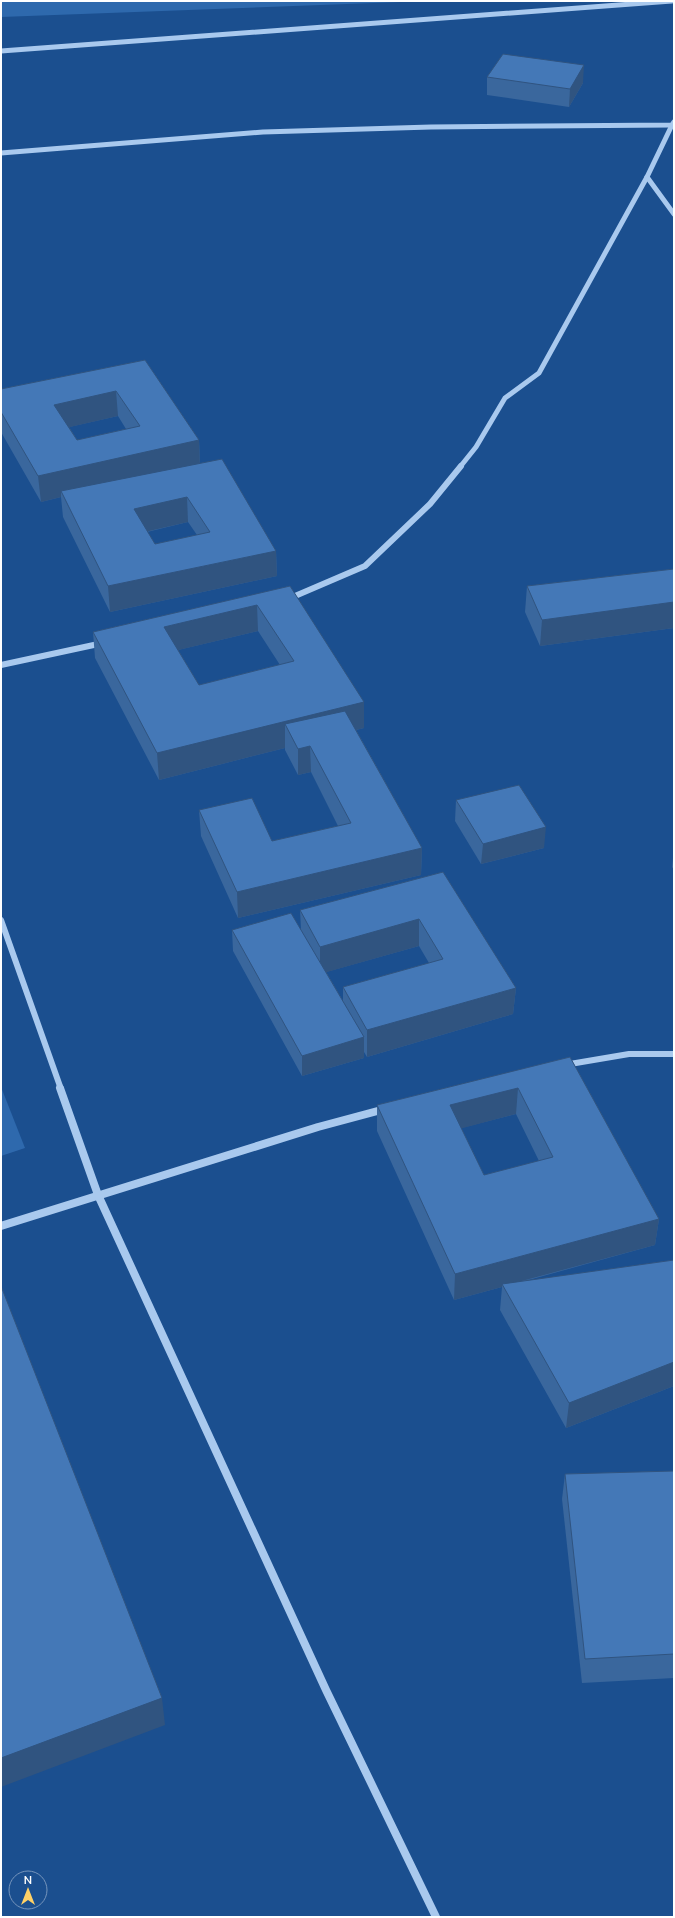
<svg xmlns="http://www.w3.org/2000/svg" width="675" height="1918" font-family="Mulish,sans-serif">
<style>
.green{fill:#2e69ad}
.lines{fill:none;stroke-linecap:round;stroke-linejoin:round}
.minor-far2{stroke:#a9c9ee;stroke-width:5}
.minor-far1{stroke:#a9c9ee;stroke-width:6}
.minor{stroke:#a9c9ee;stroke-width:8}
.wall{fill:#3a679d;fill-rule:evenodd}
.shaded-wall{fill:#305480}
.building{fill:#4478b7;stroke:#305480;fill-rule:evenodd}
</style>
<rect width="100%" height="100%" fill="#1b4f8f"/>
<g class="green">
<path d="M1,1H427L1,17Z"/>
<path d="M1,1087L25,1148L1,1156Z"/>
</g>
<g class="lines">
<g class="minor-far2">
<path d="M1,51L672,1"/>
<path d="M1,153L263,132L431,127L672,125L674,122"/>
<path d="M647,177L674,214"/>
<path d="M460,467L476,447L505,398L539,373L647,177L672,125"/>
</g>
<g class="minor-far1">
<path d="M288,599L365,566L430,504L461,466"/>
<path d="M1,665L103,643"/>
<path d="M1,920L61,1089"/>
<path d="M564,1065L629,1054H674"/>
</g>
<g class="minor">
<path d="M60,1088L98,1195L326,1690L436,1917"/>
<path d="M1,1226L318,1127L385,1109"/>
</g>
</g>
<g class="wall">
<path d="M487,77L583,83L569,107L487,95Z"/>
<path d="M145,360L199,440L200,464L276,551L277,576L110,612L63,517L61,497L41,502L1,432V389ZM118,416L126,429L77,440L69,427ZM188,522L197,535L155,544L147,532Z"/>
<path d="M674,569V628L540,646L525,612L527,586Z"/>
<path d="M290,586L364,728L356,730L422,848L421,875L238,918L201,836L199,810L272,841L338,826L311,772L298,775L285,750V748L159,780L95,658L93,632ZM258,631L280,665L199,685L178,650Z"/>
<path d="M456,800L544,848L481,864L455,821Z"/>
<path d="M674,849V870L672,867Z"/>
<path d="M443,872L516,988L513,1014L367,1057L364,1052V1058L302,1076L233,951L232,930H301L300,910ZM419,946L429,963L343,987V1001L326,972Z"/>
<path d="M570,1057L659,1219L655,1245L525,1281L674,1260V1386L566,1428L500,1310L502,1287L454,1300L377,1131V1105ZM516,1114L539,1161L484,1175L461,1128Z"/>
<path d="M674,1471V1678L582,1683L562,1499L565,1474Z"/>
</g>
<g class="shaded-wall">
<path d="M584,65L583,83L569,107L570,89Z"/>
<path d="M116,391L118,416L57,430L54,405Z"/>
<path d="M199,440L200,466L61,491V497L41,502L38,476Z"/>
<path d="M187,497L188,522L136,534L134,509Z"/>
<path d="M276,551L277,576L110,612L108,586Z"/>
<path d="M674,602V628L540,646L542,620Z"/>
<path d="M257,605L258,631L166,653L164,627Z"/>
<path d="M364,702V728L296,745L285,724V748L159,780L157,753Z"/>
<path d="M310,746L311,772L298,775V749Z"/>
<path d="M546,827L544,848L481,864L483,844Z"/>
<path d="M422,848L421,875L238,918L237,892Z"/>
<path d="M419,919V946L320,974V947Z"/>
<path d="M516,988L513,1014L367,1057V1030Z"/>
<path d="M364,1037V1058L302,1076V1056Z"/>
<path d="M518,1088L516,1114L448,1132L450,1105Z"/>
<path d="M659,1219L655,1245L503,1286L502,1284V1287L454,1300L455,1274Z"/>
<path d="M674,1362V1386L566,1428L569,1403Z"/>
<path d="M162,1698L165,1725L1,1787V1758Z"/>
</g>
<g class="building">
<path d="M503,54L584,65L570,89L487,77Z"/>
<path d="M145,360L199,440L38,476L1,412V389ZM116,391L140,426L77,440L54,405Z"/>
<path d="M222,459L276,551L108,586L61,491ZM187,497L210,532L155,544L134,509Z"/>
<path d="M674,569V602L542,620L527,586Z"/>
<path d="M290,586L364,702L157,753L93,632ZM257,605L294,661L199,685L164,627Z"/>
<path d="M345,711L422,848L237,892L199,810L252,798L272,841L351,823L310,746L298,749L285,724Z"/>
<path d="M519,785L546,827L483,844L456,800Z"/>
<path d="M443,872L516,988L367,1030L343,987L443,959L419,919L320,947L300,910Z"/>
<path d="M291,913L364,1037L302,1056L232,930Z"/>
<path d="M570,1057L659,1219L455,1274L377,1105ZM518,1088L553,1157L484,1175L450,1105Z"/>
<path d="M674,1260V1362L569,1403L502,1284Z"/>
<path d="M1,1286L162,1698L1,1758Z"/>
<path d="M674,1471V1654L585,1659L565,1474Z"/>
</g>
<rect width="675" height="1918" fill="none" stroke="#ffffff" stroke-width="4"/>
<g transform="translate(28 1890)"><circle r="19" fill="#1b4f8f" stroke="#7695bc"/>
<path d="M0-3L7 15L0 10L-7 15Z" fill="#ffd166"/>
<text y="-6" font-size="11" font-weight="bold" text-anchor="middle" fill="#ffffff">N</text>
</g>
</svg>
